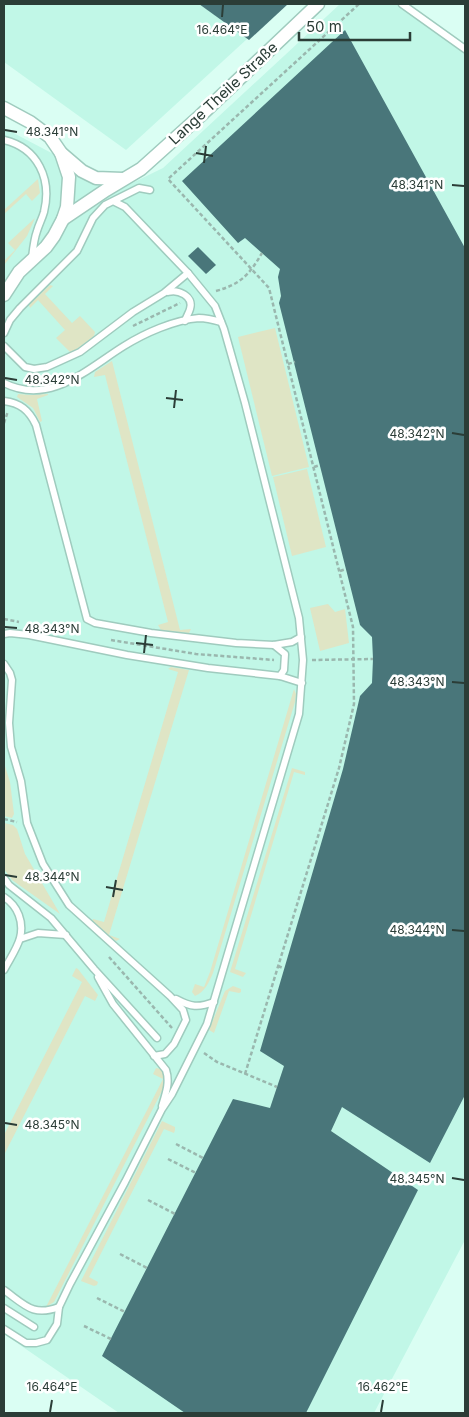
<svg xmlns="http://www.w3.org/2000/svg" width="469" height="1417" font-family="Inter,sans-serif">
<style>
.built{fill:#c1f7e7}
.green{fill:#dfe5c5}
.building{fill:#49767a}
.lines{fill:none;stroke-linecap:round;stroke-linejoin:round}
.service-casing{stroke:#9fcbbe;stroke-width:9}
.minor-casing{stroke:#9fcbbe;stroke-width:15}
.path{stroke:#9ab7ae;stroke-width:2.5;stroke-dasharray:4 2.5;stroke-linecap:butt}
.service{stroke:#fff;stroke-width:6}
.minor{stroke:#fff;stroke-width:12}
.ticks{fill:none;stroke:#2b3d37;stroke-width:2}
.labels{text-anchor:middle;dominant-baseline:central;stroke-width:5;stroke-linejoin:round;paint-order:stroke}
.street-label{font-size:15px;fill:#2b3d37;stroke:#fff}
.ticks-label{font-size:12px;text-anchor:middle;fill:#2b3d37;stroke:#fff;stroke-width:5;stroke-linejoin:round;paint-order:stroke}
</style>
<rect width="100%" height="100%" fill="#dafef3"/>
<g class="built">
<path d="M4,4H285L126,150L4,62Z"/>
<path d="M340,4H409L465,48V1240L374,1413H119L4,1334V128L120,189L163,168Z"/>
</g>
<g class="green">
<path d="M38,179L40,193L32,201L26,194L4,214V210Z"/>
<path d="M35,218L27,236L4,265V261L15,250L8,243Z"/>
<path d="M50,285L53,286L45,294L72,323L80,316L95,332L94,336L74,351L70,352L56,338L65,330L38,300L30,308L29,305Z"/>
<path d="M275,328L309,467L272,476L238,337Z"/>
<path d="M112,361L180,630L191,629L189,633L161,630L158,625L168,622L105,375L94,377L95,372Z"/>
<path d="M18,394L31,395L48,394V395L37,399L42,421L40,422L33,408L17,397Z"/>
<path d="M307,469L326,547L292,556L273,477Z"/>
<path d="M328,604L335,612L345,609L349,643L320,651L310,608Z"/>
<path d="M171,667L189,670L109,935L120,939L116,941L92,922L93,919L104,922L178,672L168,669Z"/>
<path d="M294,689L296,694L295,702L213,973C209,982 205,992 195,996L192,992L195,984L204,987L210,972Z"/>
<path d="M4,763L10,782L14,814L12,818L4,816Z"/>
<path d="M292,768L305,772V775L294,772L235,969L246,973L243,977L230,972Z"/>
<path d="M4,823L13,825L17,829L25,854L60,914L12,880L4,869Z"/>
<path d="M76,968L78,969L98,995L95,1001L85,996L4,1155V1135L82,982L72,976Z"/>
<path d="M233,986L241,989V992L239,993L229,991L214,1033L209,1030L225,991Z"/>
<path d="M156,1068L161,1069L165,1078V1085L54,1302L46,1307L163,1079L153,1074Z"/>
<path d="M162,1121L175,1127V1130L174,1133L164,1129L89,1277L98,1282L97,1285L94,1286L81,1281Z"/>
</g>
<g class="building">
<path d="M199,4H288L249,40Z"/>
<path d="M345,30L465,248V1095L430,1163L342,1107L331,1131L418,1190L306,1413H185L102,1356L233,1099L270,1108L284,1066L260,1051L343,769L360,696L372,683L373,659L372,637L360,625L279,303L281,296L278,277L280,269L245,238L238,243L182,181Z"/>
<path d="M198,247L216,265L206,274L188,256Z"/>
</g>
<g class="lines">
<g class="service-casing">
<g id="service">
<path d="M402,4L465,49"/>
<path d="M4,140C38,148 52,179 44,212C42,219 39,224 37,231C34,239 33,249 32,258"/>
<path d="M168,292C178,289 194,296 190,309C189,313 186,317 185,321"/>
<path d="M4,333L10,320L20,308L77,251L93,218L105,205L139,188L150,190"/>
<path d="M4,346L25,367L34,369L47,367L80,352L133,312L164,293L188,273"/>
<path d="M4,383C50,406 87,369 124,346C145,333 174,320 199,318C206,318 214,320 221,322"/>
<path d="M4,401C20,403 29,410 36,425L87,619L95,623L151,633L236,643L274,645L292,642L301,637"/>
<path d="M4,634L10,633L29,635L127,655L208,668L280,676L302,683"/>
<path d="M274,645L285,654L284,670L280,676"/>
<path d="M4,664L10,673L12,680L9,723L11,747L21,781L27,823L43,864L69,905L170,996L183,1010L186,1020L174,1044L165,1054L154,1056"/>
<path d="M4,878L9,885L51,918L94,969L157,1038"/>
<path d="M4,897C18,906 24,922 20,938C17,949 9,960 4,970"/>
<path d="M20,939L38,933L66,935"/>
<path d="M98,977L113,1004L166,1070C170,1082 166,1093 162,1106"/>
<path d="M176,999C191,1007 198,1008 214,1002"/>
<path d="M4,1290C25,1305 33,1317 59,1307"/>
<path d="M4,1308L34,1327"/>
<path d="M4,1329L26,1343H36L47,1340L57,1324L59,1307L70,1284L125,1182L162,1109L172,1094L207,1024L299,714L303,660L299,618L245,403L224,329L215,306L188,273L125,207L115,202"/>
</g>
</g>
<g class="minor-casing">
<g id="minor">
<path d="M4,108L30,122L50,137L61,153L82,171L96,178L123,179"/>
<path d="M63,219L106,190L141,169L200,116L318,4"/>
<path d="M4,295L19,272L46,247L54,236L63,219L67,207L69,177L61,153"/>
</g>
</g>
<g class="path">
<path d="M216,291C241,284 249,275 262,253"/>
<path d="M133,326L180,303"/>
<path d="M288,364L295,362"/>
<path d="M4,423L8,411"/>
<path d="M314,467L320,465"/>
<path d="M340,571L346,569"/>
<path d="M4,619L19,622"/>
<path d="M111,640L196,654L274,660"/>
<path d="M312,660L373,659"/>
<path d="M4,819L17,822"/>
<path d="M109,957L172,1028"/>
<path d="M278,966L283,968"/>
<path d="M204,1053L217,1062L277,1087"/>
<path d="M245,1074L339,768L354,704L353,627L269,288L168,179L359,4"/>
<path d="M176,1144L203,1158"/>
<path d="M168,1159L196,1173"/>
<path d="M148,1200L175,1214"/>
<path d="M120,1254L147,1268"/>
<path d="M97,1298L125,1312"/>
<path d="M84,1326L111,1339"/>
</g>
<use href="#service" class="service"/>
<use href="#minor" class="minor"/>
</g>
<path class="ticks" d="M222,17L223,5M5,130L17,132M196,153L213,156M204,163L206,146M452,185L464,186M5,378L17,380M166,398L183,400M174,408L176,390M452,433L464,435M5,627L17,628M136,643L153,645M144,653L146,635M452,682L464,683M5,875L17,877M106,887L123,890M113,897L116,880M452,930L464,931M5,1123L17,1125M452,1178L464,1180M50,1412L52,1400M381,1412L383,1400"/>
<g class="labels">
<g class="street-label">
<text transform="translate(223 93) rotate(-43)">Lange Theile Straße</text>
</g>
</g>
<g class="ticks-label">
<text x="222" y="34">16.464°E</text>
<text x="52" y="136">48.341°N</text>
<text x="417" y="189">48.341°N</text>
<text x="52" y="384">48.342°N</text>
<text x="417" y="438">48.342°N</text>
<text x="52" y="633">48.343°N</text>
<text x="417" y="686">48.343°N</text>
<text x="52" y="881">48.344°N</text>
<text x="417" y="934">48.344°N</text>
<text x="52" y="1129">48.345°N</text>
<text x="417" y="1183">48.345°N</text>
<text x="52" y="1391">16.464°E</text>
<text x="383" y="1391">16.462°E</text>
</g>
<rect width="469" height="1417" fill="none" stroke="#2b3d37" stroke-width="10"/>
<path d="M299 32v8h111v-8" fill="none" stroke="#2b3d37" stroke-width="2.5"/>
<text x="306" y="32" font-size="15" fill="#2b3d37" stroke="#ffffff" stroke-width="4" paint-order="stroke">50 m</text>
</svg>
